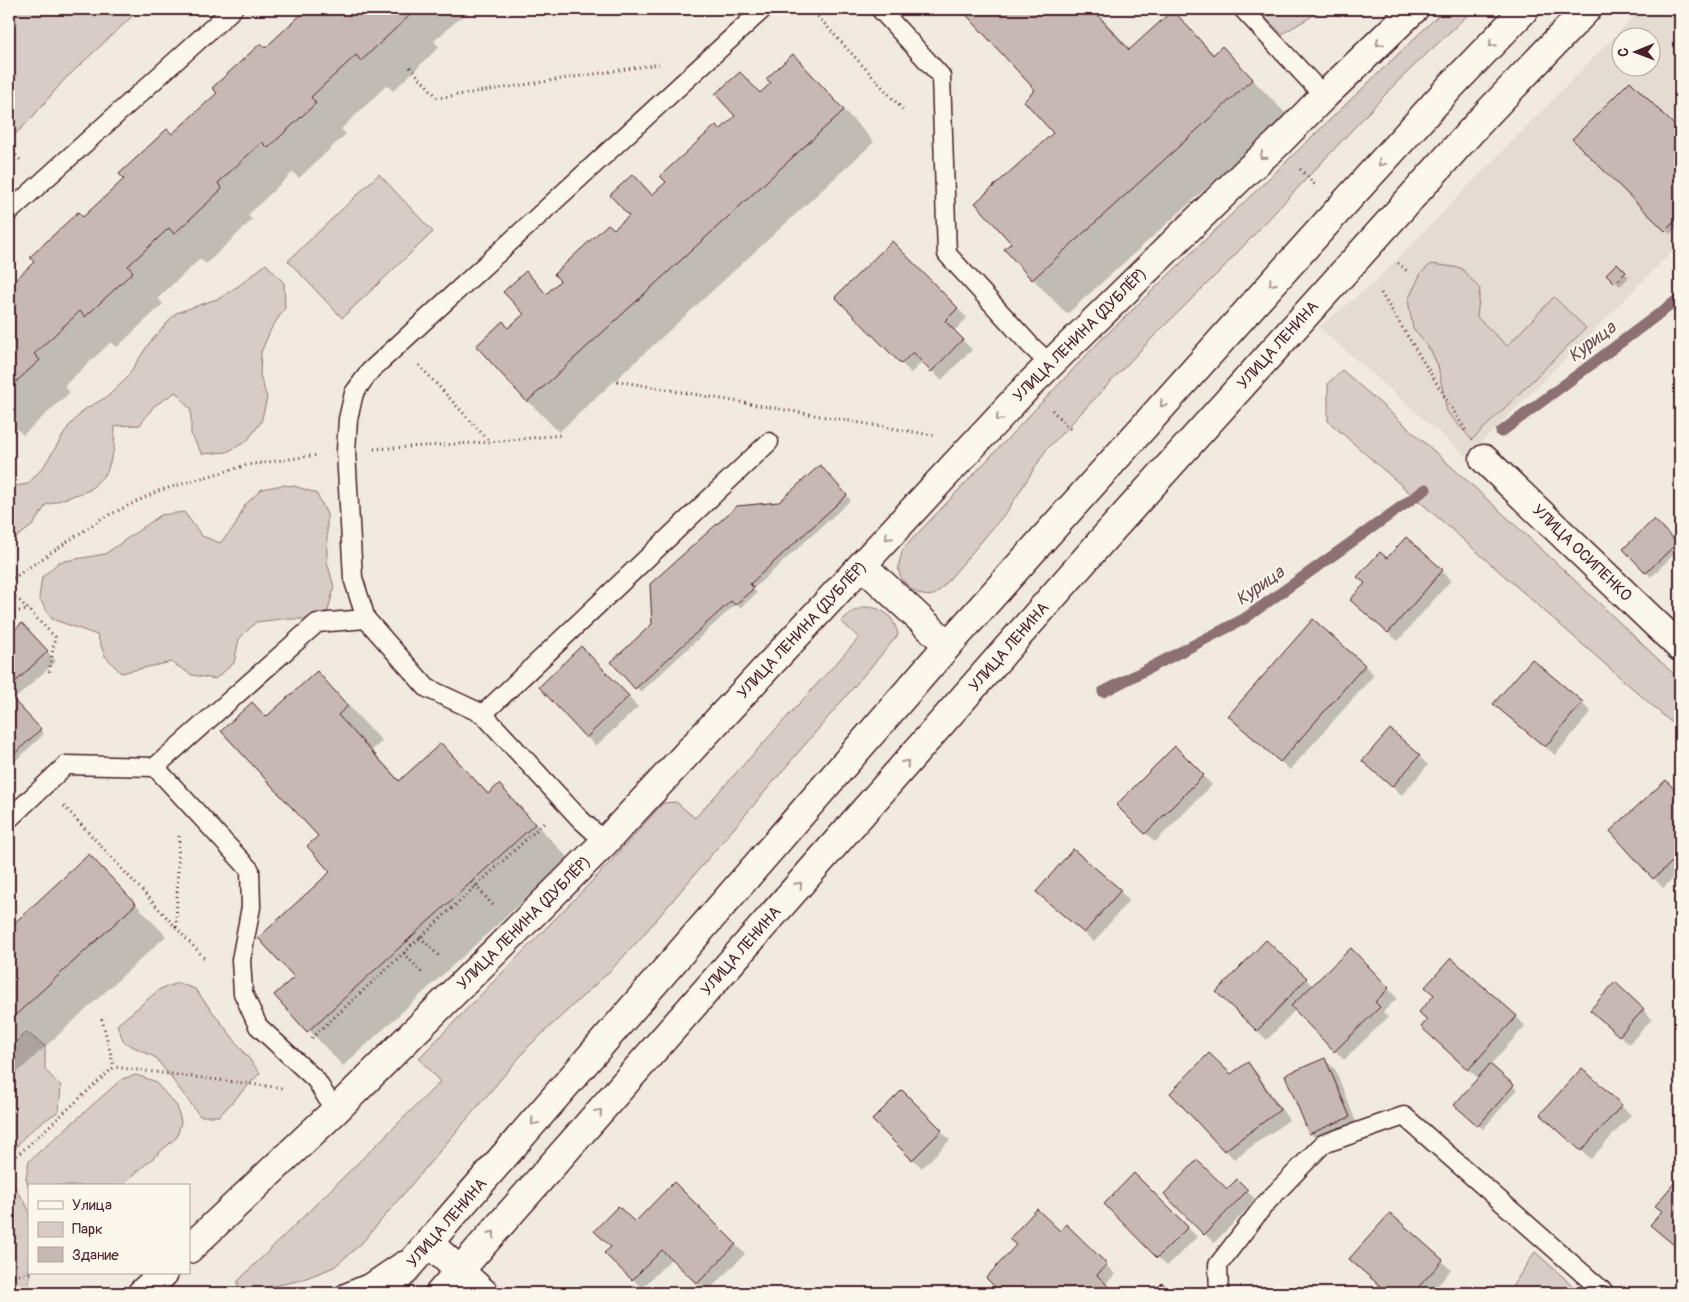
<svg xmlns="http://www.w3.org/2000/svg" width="1689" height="1302" font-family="Pangolin,sans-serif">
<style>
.built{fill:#e4dbd2;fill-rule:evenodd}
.green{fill:#d8ccc6;stroke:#917678}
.shadow{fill:#0003}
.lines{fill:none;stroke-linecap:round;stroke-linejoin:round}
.stream{stroke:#8c6f72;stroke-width:11}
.building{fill:#c8b8b3;stroke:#4a1f2b}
.lane-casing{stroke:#4a1f2b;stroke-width:21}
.street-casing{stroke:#4a1f2b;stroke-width:31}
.primary-casing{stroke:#4a1f2b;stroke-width:31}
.path{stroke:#4a1f2b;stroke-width:3;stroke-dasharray:1 4;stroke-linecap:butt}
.lane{stroke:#fbf7ec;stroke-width:18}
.street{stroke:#fbf7ec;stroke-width:28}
.primary{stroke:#fbf7ec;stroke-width:28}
.oneway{stroke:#ab9695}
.labels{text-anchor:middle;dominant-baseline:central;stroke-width:4;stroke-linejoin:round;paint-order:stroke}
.street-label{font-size:16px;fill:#4a1f2b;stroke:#fbf7ec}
.water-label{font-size:18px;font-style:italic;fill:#704e55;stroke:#fbf7ec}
</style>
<rect width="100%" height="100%" fill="#f0eae0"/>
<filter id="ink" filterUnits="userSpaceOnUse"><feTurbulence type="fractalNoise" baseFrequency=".02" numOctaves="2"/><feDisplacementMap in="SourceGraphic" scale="10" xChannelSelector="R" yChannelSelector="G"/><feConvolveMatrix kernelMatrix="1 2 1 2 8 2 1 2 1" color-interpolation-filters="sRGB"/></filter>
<g filter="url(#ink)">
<path class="built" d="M1641,9H1680V244L1467,457L1319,327L1375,282ZM1622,38H1652V68H1622Z"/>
<g class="green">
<path d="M9,9H140L64,80L30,120L9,140Z"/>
<path d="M1256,9H1324L1282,34Z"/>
<path d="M1445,9H1474L1396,83L1220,271L1156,334L1046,450L1008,510L942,588C940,590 936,594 933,595C920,599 902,584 899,572C898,564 901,556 903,549L1099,342Z"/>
<path d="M379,174L433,232L342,318L288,261Z"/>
<path d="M266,264L284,283L285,308L271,329L261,352L260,375L267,398L261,422L247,441L227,452L202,454L191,434V410L176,392L154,406L140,425L115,426L114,449L107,472L90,490L46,505L33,525L13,540L9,538V487L28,484L44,466L69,426L85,409L107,397L125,380L150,342L176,313L220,298L241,284Z"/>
<path d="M1431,264L1461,268L1480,289L1477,317L1507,346L1554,297L1586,328L1472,440L1447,412L1438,366L1431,351L1413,328L1408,300L1421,273Z"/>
<path d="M1342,370C1458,470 1569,574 1680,680V730L1328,421V383Z"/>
<path d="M283,485L294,486L316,493L327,514V562L334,587L328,611L305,619H281L256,622L239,639L234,663L215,679L192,675L171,662L121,673L105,656L97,635L52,619L39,598L42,577L59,562L105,554L161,515L184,512L202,536L220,543L235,526L245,505L262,489Z"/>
<path d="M864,607C883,607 894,616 898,635L639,940L610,971L529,1046L361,1244L334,1267L322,1272L298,1281L243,1292L238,1290V1281L440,1082L419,1058L600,873L663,803L676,802L695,818L859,638L841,621L852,612Z"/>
<path d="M178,983L195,989L260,1073L219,1116H200L156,1058L124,1042L117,1025L160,989Z"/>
<path d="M26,1032L45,1046V1070L61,1086L59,1111C32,1129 0,1147 14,1185C17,1194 27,1202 29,1212C31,1228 29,1256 29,1273H31L27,1293H9V1048Z"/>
<path d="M136,1075L154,1081L177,1106L181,1122L177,1137L121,1186H29V1188L26,1178L29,1161L122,1079Z"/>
<path d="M1535,1252L1581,1293H1508Z"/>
</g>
<g class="shadow">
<path d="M309,9H470L434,41L439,47L393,91L387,85L341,129L346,134L299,178L293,172L248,215L252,220L206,264L200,259L158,298L163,304L117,347L111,342L64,386L70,392L23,435L17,429L9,437V288Z"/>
<path d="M963,9H1094L1131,50L1173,12L1215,55L1222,48L1287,115L1067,314L1033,279L1013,243L1055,133L1037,91Z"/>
<path d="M793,56L874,142L559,432L528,401L509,329L526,314V273L547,295L631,216L633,176L653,196L773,83Z"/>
<path d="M1630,83L1680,133V224L1670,234L1574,139Z"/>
<path d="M892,242L967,318L954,331L972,350L941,380L923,361L911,373L837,297Z"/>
<path d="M1617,265L1629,277L1620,286L1608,274Z"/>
<path d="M824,471L851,500L753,589L757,593L740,608L736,604L641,692L613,662L779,504Z"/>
<path d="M1654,520L1680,548L1651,577L1625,549Z"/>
<path d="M1387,560L1442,571L1451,580L1398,641L1361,609Z"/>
<path d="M22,625L56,661L15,699L9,693V637Z"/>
<path d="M581,648L638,707L596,746L587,737Z"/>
<path d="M1364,665L1374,675L1290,770L1239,725Z"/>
<path d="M317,673L382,741L372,750L400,781L441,744L489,794L499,785L569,859L343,1066L276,995L296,977L332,872L320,836L267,718Z"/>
<path d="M9,696L44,734L9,767Z"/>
<path d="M1582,703L1591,712L1555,755L1495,704Z"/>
<path d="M1175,748L1212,785L1155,842L1118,805Z"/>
<path d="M1419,756L1428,765L1402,795L1373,770Z"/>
<path d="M1675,791L1680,797V872L1663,888L1611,831Z"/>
<path d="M89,855L166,936L9,1080V929Z"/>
<path d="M1120,891L1129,900L1094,942L1038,892Z"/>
<path d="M1266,941L1313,986L1360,959L1397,998L1383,1012L1388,1017L1344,1060L1296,1009L1267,1040L1227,1002Z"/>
<path d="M1643,1010L1652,1019L1629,1044L1601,1019Z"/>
<path d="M1516,1016L1525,1026L1490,1065L1517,1090L1483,1129L1460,1109L1479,1079L1422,1027Z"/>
<path d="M1325,1060L1335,1069L1358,1127L1320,1142L1310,1133Z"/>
<path d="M1248,1064L1257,1073L1289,1120L1234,1159L1225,1150L1231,1076Z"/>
<path d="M1582,1070L1631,1115L1591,1159L1551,1123Z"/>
<path d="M902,1092L950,1140L922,1168L874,1120Z"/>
<path d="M1134,1174L1197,1237L1167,1266L1105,1204Z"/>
<path d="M1680,1178V1250L1661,1234L1663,1212L1657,1206Z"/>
<path d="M1237,1181L1256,1200L1214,1243L1165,1194L1226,1191Z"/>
<path d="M674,1184L745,1254L707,1292L672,1258L642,1288L606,1253Z"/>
<path d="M1066,1226L1115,1274L1105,1285L1115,1293H1003Z"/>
<path d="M1442,1261L1451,1270L1431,1293H1388L1360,1268Z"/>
</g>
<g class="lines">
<g class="stream">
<path d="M1501,432L1680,298"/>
<path d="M1103,692L1244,619L1426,489"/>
</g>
</g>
<g class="building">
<path d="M307,9H405L404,10L409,16L361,61L356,55L311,97L316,103L268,148L262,142L218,183L222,189L174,234L169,228L128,266L133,272L85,317L80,311L34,354L40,360L9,388V286L34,262L30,257L78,212L83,217L124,179L119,174L167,129L172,134L217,93L212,88L261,43L265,48Z"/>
<path d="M961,9H1092L1129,50L1173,10L1213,55L1222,46L1253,79L1032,280L1004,249L1011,243L975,203L1053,133L1024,101L1035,90Z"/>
<path d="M793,54L844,110L527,402L476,346L503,321L508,328L524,314L503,292L526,271L546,294L560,281L554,274L608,224L614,229L629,216L610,195L633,174L652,195L666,182L660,176L716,125L720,130L735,116L715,94L740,72L760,93L771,83L766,79Z"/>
<path d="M1630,81L1680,131V216L1665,231L1572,139Z"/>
<path d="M892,241L958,308L945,321L963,339L931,372L913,352L901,364L835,297Z"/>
<path d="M1617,263L1626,272L1615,283L1606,274Z"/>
<path d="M1680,409V423L1673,416Z"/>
<path d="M820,465L847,495L750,584L754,588L735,605L731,601L635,689L611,662L652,624L650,584L737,506L779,502Z"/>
<path d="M1654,519L1677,543L1646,573L1623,549Z"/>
<path d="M1406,537L1443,570L1388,633L1350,600L1365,583L1357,577L1380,552L1387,558Z"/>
<path d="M1313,619L1365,665L1280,762L1228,716Z"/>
<path d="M22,623L48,651L9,688V635Z"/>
<path d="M581,646L629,696L586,738L539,687Z"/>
<path d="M1532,659L1583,702L1545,747L1493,704Z"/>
<path d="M317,671L348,706L338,715L399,781L441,743L488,794L499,784L535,824L307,1032L274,995L294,977L258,938L330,872L307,846L318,836L221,731L252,702L266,717Z"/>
<path d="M9,695L41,729L9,759Z"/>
<path d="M1390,729L1420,755L1392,787L1362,761Z"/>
<path d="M1175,746L1204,775L1145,834L1116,805Z"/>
<path d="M1666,780L1680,796V855L1653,879L1610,831Z"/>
<path d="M1073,849L1121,890L1084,933L1036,892Z"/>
<path d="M89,854L136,904L9,1021V928Z"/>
<path d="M1266,940L1307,978L1257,1031L1216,992Z"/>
<path d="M1351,948L1389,988L1375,1002L1380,1007L1334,1052L1291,1006Z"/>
<path d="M1451,958L1517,1016L1468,1070L1421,1027L1427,1020L1419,1012L1434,995L1425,987Z"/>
<path d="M1615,982L1644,1009L1619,1036L1590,1010Z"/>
<path d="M1209,1053L1231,1074L1248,1062L1280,1110L1224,1151L1170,1093Z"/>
<path d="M1325,1058L1350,1117L1309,1134L1285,1075Z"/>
<path d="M1490,1064L1514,1085L1478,1126L1454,1105Z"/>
<path d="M1582,1068L1622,1105L1581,1151L1540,1114Z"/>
<path d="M902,1090L942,1130L912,1160L872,1120Z"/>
<path d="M1197,1160L1227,1189L1237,1179L1248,1190L1204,1235L1164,1194Z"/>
<path d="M1134,1173L1188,1227L1157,1258L1104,1204Z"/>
<path d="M1680,1176V1250L1650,1225L1662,1211L1655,1206Z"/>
<path d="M674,1182L736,1244L697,1284L662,1250L632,1280L604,1253L611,1247L594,1231L618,1206L635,1222Z"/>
<path d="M1037,1209L1060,1231L1066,1224L1107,1264L1097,1275L1115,1293H1001L986,1278L1016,1245L1009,1239Z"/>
<path d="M1390,1213L1443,1260L1413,1293H1388L1349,1259Z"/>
<path d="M1162,1283L1173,1293H1152Z"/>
</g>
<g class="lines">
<g class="lane-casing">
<g id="lane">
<path d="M880,9L941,76L947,254L1030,345L1050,364"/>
<path d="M1243,9L1324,96"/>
<path d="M9,212L233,9"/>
<path d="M483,714L769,442"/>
<path d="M155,767L250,870L251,907L241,960L243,993L258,1026L316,1080L335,1111"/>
<path d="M9,819L66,765L155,767L317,623L366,619"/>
<path d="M605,842L579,818L483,714L427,688L366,619L353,578L346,451L348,419L354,393L370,371L763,9"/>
<path d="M345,1293L371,1282L402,1261"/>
<path d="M1219,1293L1218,1265L1265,1204L1323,1144L1404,1116L1605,1293"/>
</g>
</g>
<g class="street-casing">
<g id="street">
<path d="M1484,459L1680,647"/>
<path d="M862,565L948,645"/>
<path d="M429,1243L484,1293"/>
<path d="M189,1249L335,1111L605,842L1028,386L1247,171L1276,145L1324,96L1414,9"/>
<path d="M142,1293L164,1273"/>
</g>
</g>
<g class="primary-casing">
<g id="primary">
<path d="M385,1293L948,645L1340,208L1451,86L1525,9"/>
<path d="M440,1293L1106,536L1483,118L1587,9"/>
</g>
</g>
<g class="path">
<path d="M811,9L904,111"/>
<path d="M410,67L438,98L659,64"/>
<path d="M9,148L22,162"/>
<path d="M1300,169L1315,185"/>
<path d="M1398,263L1407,271"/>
<path d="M1381,293L1466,431"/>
<path d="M419,365L489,441"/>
<path d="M617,381L937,436"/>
<path d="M1052,410L1071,430"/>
<path d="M374,449L490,442L561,435"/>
<path d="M9,581L101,519L158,491L247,465L318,455"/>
<path d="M9,590L55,637L49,673"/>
<path d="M9,612L30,610"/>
<path d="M64,806L206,960"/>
<path d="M472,882L493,905"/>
<path d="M176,927L179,836"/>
<path d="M420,937L440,957"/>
<path d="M407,941L412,946"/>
<path d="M404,953L423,974"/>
<path d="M102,1019L114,1067"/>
<path d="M312,1038L544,823"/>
<path d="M9,1163L114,1067L282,1088"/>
<path d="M9,1276L31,1273"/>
</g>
<use href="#lane" class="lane"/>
<use href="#street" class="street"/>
<use href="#primary" class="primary"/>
</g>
<defs><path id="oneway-chevron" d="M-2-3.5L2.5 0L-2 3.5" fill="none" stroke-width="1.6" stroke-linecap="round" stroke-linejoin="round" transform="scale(1.25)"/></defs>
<g class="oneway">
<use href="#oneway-chevron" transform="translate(1379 43) rotate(136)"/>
<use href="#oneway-chevron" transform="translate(1492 44) rotate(134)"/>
<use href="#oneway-chevron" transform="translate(1263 156) rotate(139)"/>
<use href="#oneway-chevron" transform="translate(1381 163) rotate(132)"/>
<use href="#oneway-chevron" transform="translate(1272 283) rotate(132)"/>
<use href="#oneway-chevron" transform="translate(1163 404) rotate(132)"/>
<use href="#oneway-chevron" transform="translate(999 418) rotate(133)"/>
<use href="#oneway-chevron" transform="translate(888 537) rotate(133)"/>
<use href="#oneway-chevron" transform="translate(906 763) rotate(-49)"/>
<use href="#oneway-chevron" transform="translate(799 885) rotate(-49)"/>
<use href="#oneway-chevron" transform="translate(599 1112) rotate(-49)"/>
<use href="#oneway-chevron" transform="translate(534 1122) rotate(131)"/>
<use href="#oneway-chevron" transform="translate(492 1234) rotate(-49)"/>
</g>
</g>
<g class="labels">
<g class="street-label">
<text transform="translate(1080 335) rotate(-45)">УЛИЦА ЛЕНИНА (ДУБЛЁР)</text>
<text transform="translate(1278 345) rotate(-48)">УЛИЦА ЛЕНИНА</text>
<text transform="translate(1582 553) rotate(44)">УЛИЦА ОСИПЕНКО</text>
<text transform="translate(802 630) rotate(-47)">УЛИЦА ЛЕНИНА (ДУБЛЁР)</text>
<text transform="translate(1009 647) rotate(-49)">УЛИЦА ЛЕНИНА</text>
<text transform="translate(524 923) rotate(-45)">УЛИЦА ЛЕНИНА (ДУБЛЁР)</text>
<text transform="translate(741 951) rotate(-49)">УЛИЦА ЛЕНИНА</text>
<text transform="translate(447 1223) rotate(-49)">УЛИЦА ЛЕНИНА</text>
</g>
<g class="water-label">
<text transform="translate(1592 342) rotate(-37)">Курица</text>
<text transform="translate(1260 586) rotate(-35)">Курица</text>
</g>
</g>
<rect width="1689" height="1302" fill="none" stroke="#fbf7ec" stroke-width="30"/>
<rect x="15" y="15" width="1659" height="1272" fill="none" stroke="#4a1f2b" stroke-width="2" filter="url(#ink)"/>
<rect x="28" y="1184" width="162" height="90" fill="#fbf7ec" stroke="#b4a19f"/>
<rect x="38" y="1201" width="25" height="8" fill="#fbf7ec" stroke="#b4a19f"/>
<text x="72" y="1210" font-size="15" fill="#4a1f2b">Улица</text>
<rect x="38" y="1222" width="25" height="15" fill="#d8ccc6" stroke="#b4a19f"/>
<text x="72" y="1234" font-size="15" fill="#4a1f2b">Парк</text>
<rect x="38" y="1247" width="25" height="15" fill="#c8b8b3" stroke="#b4a19f"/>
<text x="72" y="1260" font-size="15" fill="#4a1f2b">Здание</text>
<g transform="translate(1636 52) rotate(269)"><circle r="24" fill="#fbf7ec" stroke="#b4a19f"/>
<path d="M0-4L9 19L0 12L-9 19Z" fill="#4a1f2b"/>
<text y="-8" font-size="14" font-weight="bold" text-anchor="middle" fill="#4a1f2b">С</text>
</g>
</svg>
